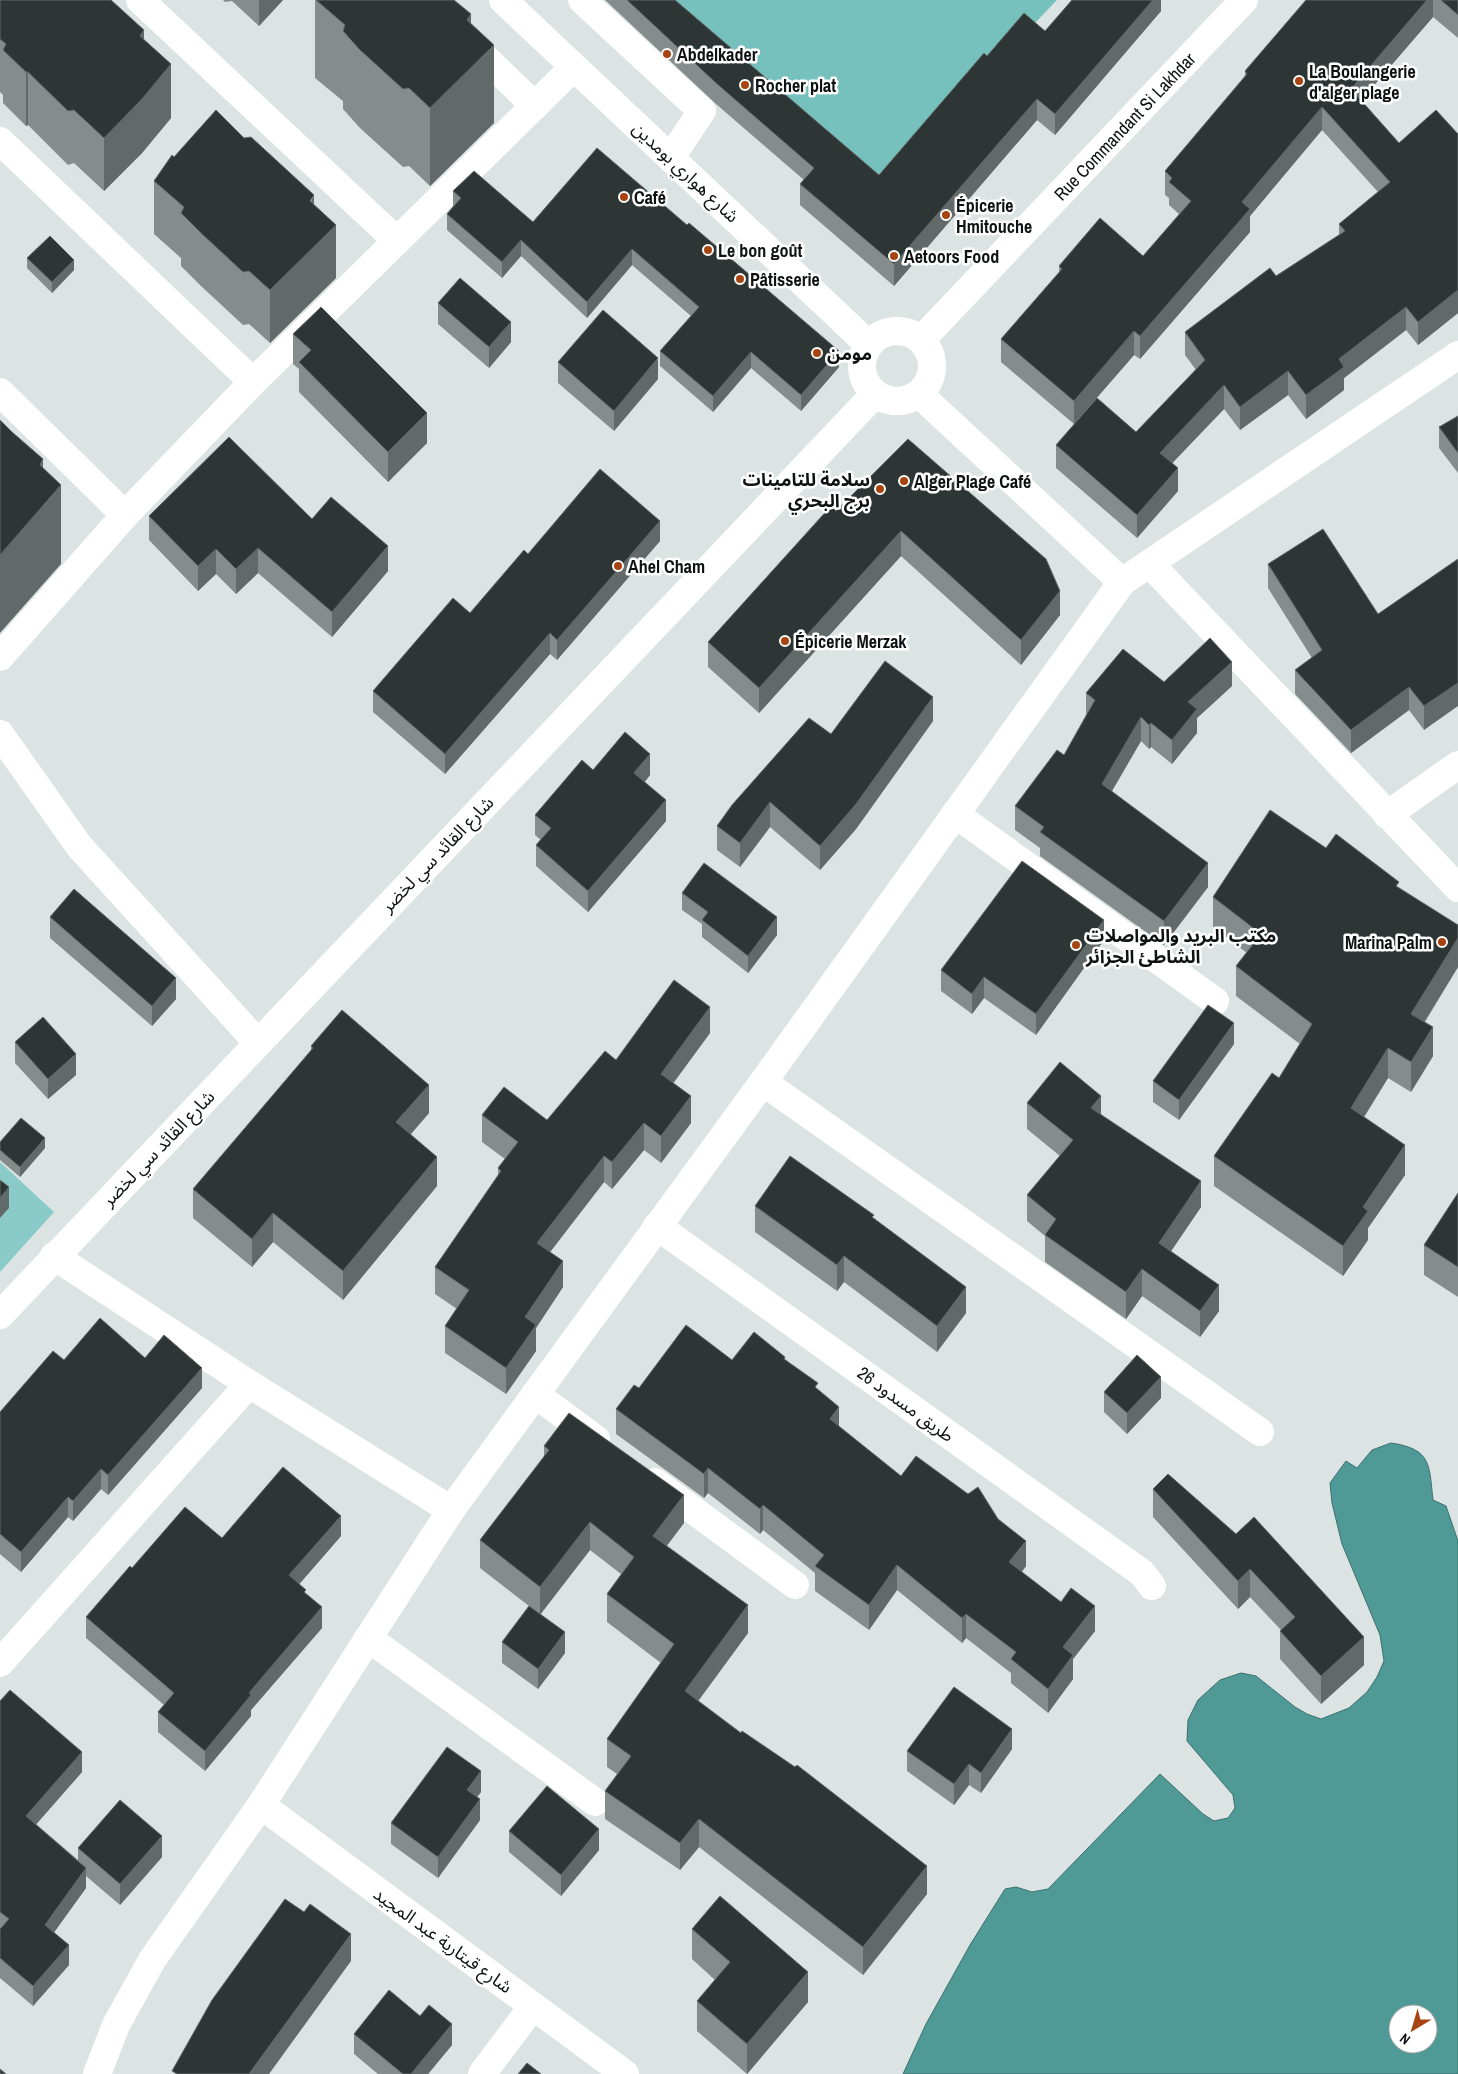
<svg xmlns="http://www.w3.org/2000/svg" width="1458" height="2074" font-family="'Archivo Narrow','Noto Sans Arabic',sans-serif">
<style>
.green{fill:#8acbc9}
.forest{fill:#76c0bd}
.water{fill:#4f9997;stroke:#3c706f;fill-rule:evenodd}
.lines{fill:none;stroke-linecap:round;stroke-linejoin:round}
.minor{stroke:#fff;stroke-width:28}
.tertiary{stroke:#fff;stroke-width:28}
.secondary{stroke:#fff;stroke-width:28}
.wall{fill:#848c8c}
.shaded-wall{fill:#626a69}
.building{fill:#2e3535;stroke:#626a69}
.poi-dot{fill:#a84410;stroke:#fff;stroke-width:2}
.labels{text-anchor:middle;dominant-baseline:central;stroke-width:5;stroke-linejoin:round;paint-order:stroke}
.poi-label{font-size:18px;font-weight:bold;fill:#0f1212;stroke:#fff;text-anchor:start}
.street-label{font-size:18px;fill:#0f1212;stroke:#fff}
</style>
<rect width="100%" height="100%" fill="#dbe4e3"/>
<path class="green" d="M0,1162L54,1212L0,1272Z"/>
<path class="forest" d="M655,0H1057L874,191Z"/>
<path class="water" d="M1391,1443C1432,1449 1429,1465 1433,1500L1446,1506L1458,1541V2074H903L926,2024L970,1945L1005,1889L1016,1887L1032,1892L1048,1889L1160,1774L1203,1814L1214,1821L1228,1818L1235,1808L1233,1795L1187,1741L1188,1720L1198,1700L1220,1680L1241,1673L1256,1676L1295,1707L1307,1714L1321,1719L1349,1708L1367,1692L1377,1677L1384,1661L1380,1635L1342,1544L1332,1503L1330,1483L1346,1461L1357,1468L1372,1450ZM1398,2014H1428V2044H1398Z"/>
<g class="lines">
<g class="minor">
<path d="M140,0L397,241"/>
<path d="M425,0L535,106"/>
<path d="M582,0L702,111L671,157"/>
<path d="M0,141L253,382"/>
<path d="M0,392L125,515"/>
<path d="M1150,564L1458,888"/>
<path d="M0,657L125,515L253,382L574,67"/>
<path d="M0,734L79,846L258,1043"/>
<path d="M955,814L1215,1001"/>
<path d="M1387,815L1458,765"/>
<path d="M763,1082L1260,1432"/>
<path d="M657,1226L1142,1573L1152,1586"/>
<path d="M54,1256L249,1384L451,1510"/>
<path d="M535,1394L596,1439"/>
<path d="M655,1482L795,1585"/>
<path d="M368,1638L595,1802"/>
<path d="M0,1663L249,1384"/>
<path d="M261,1805L625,2074"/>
<path d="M482,2074L533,2006"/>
</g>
<g class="tertiary">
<path d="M919,394L1122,582"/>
<path d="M97,2074L116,2025L152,1960L261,1805L451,1510L763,1082L1122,582L1458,355"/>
</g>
<g class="secondary">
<path d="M503,0L868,344"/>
<circle cx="897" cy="366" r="35"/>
<path id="s1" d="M921,340L1244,0"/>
<path d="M0,1315L875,394"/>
</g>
</g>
<g class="wall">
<path d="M0,0L144,40L171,118L142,153L104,191L74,163L68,165L28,125L26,126L3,103V95L0,92Z"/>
<path d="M223,0H283L259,26L232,1L225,2Z"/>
<path d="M315,0L471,24L494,123L430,186L409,166L403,167L360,128L343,109V101L315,78Z"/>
<path d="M605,0H675L879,175L987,56L1045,31L1161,0V11L1055,135L1037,120L894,286L800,205V184L804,180L716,104Z"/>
<path d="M1306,0H1458V38L1433,17L1361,100L1399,143L1458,134V313L1418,345L1406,330L1344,378V390L1306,419L1288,395L1240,430L1224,409L1172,463L1178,491L1137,538L1056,468V445L1136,432L1196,370L1185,355V332L1276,276L1339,235V224L1378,192L1322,130L1250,216V232L1140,359L1134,355L1074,424L1001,362V339L1059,273V266L1143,256L1179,214L1169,205V198L1165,195V171L1245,76V71Z"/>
<path d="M597,148L839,367L801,411L751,368L713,412L660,366V351L691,316L632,265L587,318L521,256L502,278L447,230V214L453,206V191L533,222Z"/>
<path d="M174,157L314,204L336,278L270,343L249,324L243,325L201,286L181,266V258L154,234V181Z"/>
<path d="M27,258L74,270L52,293L27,268Z"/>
<path d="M438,303L511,342L489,368L438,324Z"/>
<path d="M293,334L427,443L388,482L299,392V369L293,364Z"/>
<path d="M558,362L658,379L614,431L558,383Z"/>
<path d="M1458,416V473L1439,448V427Z"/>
<path d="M908,439L1060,615L1021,665L901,556L759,713L708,667V642L836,511Z"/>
<path d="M149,516L312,519L388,571L332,637L258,573L236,594L216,574L198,591L149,540Z"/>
<path d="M660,541L557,660L550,654L445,774L373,712V691L470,613L528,554Z"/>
<path d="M1458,559L1424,730L1409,710L1351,753L1295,694V670L1312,658L1268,588V564L1378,614Z"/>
<path d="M1164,682L1232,686L1197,718V733L1172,764L1151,747L1149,749L1141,741L1112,791L1208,887L1164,945L1040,856V848L1015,830V806L1064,755L1086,715V693Z"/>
<path d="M933,721L856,829L820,870L770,827L740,867L717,850V826L831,734Z"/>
<path d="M593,770L650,775L645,782L666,821L588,912L536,866V845L541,840L535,835V815Z"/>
<path d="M1326,848L1399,888L1458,925V967L1425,1022L1433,1056L1411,1092L1388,1078L1364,1117L1405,1175L1368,1228V1240L1343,1276L1214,1186V1156L1279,1078L1300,1044L1236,996V966L1247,953L1213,927V897Z"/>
<path d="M682,893L777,935L748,973L702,937V924L682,910Z"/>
<path d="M50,917L176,999L152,1026L50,938Z"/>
<path d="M1104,940L1036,1035L984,998L972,1014L941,991V970Z"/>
<path d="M710,1033L673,1083L691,1123L661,1163L644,1150L612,1189L604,1182L550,1252L563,1287L536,1328V1351L506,1394L445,1353V1326L457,1309L435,1294V1267L498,1176V1168L505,1159L482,1142V1115L547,1120L616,1060Z"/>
<path d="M15,1042L76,1075L48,1099L15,1063Z"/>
<path d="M1234,1044L1179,1120L1153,1102V1081Z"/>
<path d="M311,1046L429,1113L411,1134L437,1186L343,1300L273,1242L252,1267L193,1218V1189L311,1051Z"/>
<path d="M1027,1103L1101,1114L1201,1207L1171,1251L1219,1311L1200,1337L1142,1296L1126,1319L1045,1262V1236L1027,1221V1195L1060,1156L1027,1129Z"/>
<path d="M0,1142L45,1148L20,1177L0,1160Z"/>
<path d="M1458,1193V1297L1424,1275V1245Z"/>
<path d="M755,1206L874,1219L966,1313L937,1352L844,1282L837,1291L755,1232Z"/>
<path d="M145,1358L202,1388L108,1495L101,1489L73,1521L68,1517L21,1572L0,1554V1412L64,1360Z"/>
<path d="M785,1359L818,1390L839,1427L901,1476L1026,1566L1022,1572L1095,1631L1073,1659V1679L1048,1713L1011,1683V1673L966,1638L962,1643L897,1590L869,1630L815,1591V1573L763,1530L760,1534L708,1493L704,1498L616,1434V1409L639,1388L732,1360Z"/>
<path d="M1104,1392L1161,1398L1127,1434L1104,1412Z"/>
<path d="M544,1446L684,1523L667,1546L748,1633L698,1701L927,1894L863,1975L699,1847L680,1870L605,1819V1791L617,1774L607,1767V1739L661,1663L607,1622V1594L621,1574L590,1550L540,1614L565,1653L538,1689L502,1663V1642L529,1606L480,1568V1540L544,1457Z"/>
<path d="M1153,1489L1236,1534L1364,1665L1321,1704L1280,1659V1631L1281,1630L1250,1597L1238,1609L1153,1517Z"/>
<path d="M341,1536L299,1584L306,1594L322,1628L251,1710V1716L205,1771L158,1732V1712L164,1705L86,1638V1617L132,1568L222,1538Z"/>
<path d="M0,1701L82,1772L36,1824L78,1860V1848L162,1857L120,1905L86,1876V1888L54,1932L69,1965L33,2006L0,1978Z"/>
<path d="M1012,1749L981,1793L969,1785L954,1805L907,1771V1751Z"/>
<path d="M481,1792L477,1797L480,1820L438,1878L391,1844V1823Z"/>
<path d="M509,1831L599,1850L561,1896L509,1852Z"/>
<path d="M692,1929L808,2002L747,2074L697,2031V2001L715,1980L692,1959Z"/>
<path d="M420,2016L452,2045L428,2074H378L354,2054V2034Z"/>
</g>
<g class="shaded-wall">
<path d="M259,0H283L259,26Z"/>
<path d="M1153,0H1161V11L1055,135V114Z"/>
<path d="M1427,0H1433V17L1351,112V89Z"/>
<path d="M471,14V68L494,45V123L430,186V108L467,20Z"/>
<path d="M144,30V84L140,36Z"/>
<path d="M171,64V118L142,153L104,191V138Z"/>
<path d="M26,72H28V125L26,126Z"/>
<path d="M1037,99V120L894,286V264Z"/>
<path d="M1322,107V130L1250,216V232L1140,359V336L1242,202Z"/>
<path d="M314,195V247L336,225V278L270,343V290Z"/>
<path d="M521,240V256L502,278V262Z"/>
<path d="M632,249V265L587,318V302Z"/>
<path d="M74,260V270L52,293V282Z"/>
<path d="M1458,290V313L1418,345V322Z"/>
<path d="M1406,307V330L1344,378V390L1306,419V395L1339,359Z"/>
<path d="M511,322V342L489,368V347Z"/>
<path d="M1134,331V355L1074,424V401Z"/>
<path d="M839,351V367L801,411V395Z"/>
<path d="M751,352V368L713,412V396Z"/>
<path d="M658,358V379L614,431V411Z"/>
<path d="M1288,371V395L1240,430V407Z"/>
<path d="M1224,385V409L1160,476V453Z"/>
<path d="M427,413V443L388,482V452Z"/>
<path d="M43,459V506L61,485V564L0,633V555L40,465Z"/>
<path d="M1178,468V491L1137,538V515Z"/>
<path d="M660,521V541L557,660V640Z"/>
<path d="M901,531V556L759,713V688Z"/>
<path d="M388,546V571L332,637V612Z"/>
<path d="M258,548V573L236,594V569Z"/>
<path d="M216,549V574L198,591V566Z"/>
<path d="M1060,591V615L1021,665V640Z"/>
<path d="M550,633V654L445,774V754Z"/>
<path d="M1232,662V686L1197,718V733L1172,764V740L1188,702Z"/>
<path d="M1458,683V706L1424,730V706Z"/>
<path d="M1409,687V710L1351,753V730Z"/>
<path d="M933,697V721L856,829L820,870V846Z"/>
<path d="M1141,717V741L1102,808V784Z"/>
<path d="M1151,723V747L1149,749V725Z"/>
<path d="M650,754V775L634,794V773Z"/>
<path d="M666,800V821L588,912V891Z"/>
<path d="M770,802V827L740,867V843Z"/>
<path d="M1208,863V887L1164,945V921Z"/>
<path d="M777,917V935L748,973V956Z"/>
<path d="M1104,920V940L1036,1035V1014Z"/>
<path d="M1458,938V967L1411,1043V1014Z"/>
<path d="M984,977V998L972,1014V994Z"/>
<path d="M176,978V999L152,1026V1006Z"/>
<path d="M710,1007V1033L661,1100V1074Z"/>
<path d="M1234,1023V1044L1179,1120V1100Z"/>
<path d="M1433,1027V1056L1411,1092V1062Z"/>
<path d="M1388,1048V1078L1351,1138V1108Z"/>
<path d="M76,1054V1075L48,1099V1079Z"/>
<path d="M429,1085V1113L396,1151V1122Z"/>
<path d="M691,1096V1123L661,1163V1136Z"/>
<path d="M1101,1096V1122L1091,1108Z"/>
<path d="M644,1123V1150L612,1189V1162Z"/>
<path d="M45,1138V1148L20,1177V1167Z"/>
<path d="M1405,1145V1175L1368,1228V1240L1343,1276V1246L1363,1207Z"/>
<path d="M604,1156V1182L537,1269V1243Z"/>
<path d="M437,1157V1186L343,1300V1271Z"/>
<path d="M1201,1181V1207L1159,1269V1243Z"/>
<path d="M9,1187V1208L0,1218V1198Z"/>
<path d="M273,1213V1242L252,1267V1239Z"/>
<path d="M844,1256V1282L837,1291V1265Z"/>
<path d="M563,1261V1287L536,1328V1351L506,1394V1368L525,1317Z"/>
<path d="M1142,1269V1296L1126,1319V1292Z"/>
<path d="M1219,1285V1311L1200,1337V1311Z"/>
<path d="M966,1287V1313L937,1352V1326Z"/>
<path d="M202,1368V1388L108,1495V1475Z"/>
<path d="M1161,1377V1398L1127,1434V1413Z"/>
<path d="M839,1407V1432L830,1419Z"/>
<path d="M708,1468V1493L704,1498V1474Z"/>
<path d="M101,1469V1489L73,1521V1501Z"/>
<path d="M684,1495V1523L653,1563V1536Z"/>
<path d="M68,1497V1517L21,1572V1552Z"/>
<path d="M763,1505V1530L760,1534V1509Z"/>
<path d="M341,1516V1536L289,1596V1575Z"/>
<path d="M590,1522V1550L540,1615V1587Z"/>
<path d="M1026,1541V1566L1009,1587V1562Z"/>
<path d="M897,1565V1590L869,1630V1605Z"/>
<path d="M1250,1569V1597L1238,1609V1581Z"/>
<path d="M748,1605V1633L685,1719V1691Z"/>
<path d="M1095,1606V1631L1073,1659V1679L1048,1713V1689L1063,1647Z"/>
<path d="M322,1607V1628L251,1710V1716L205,1771V1751L249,1693Z"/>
<path d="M966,1614V1638L962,1643V1618Z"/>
<path d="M565,1632V1653L538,1689V1669Z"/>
<path d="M1364,1637V1665L1321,1704V1676Z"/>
<path d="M1012,1729V1749L981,1793V1773Z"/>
<path d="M82,1752V1772L26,1836V1816Z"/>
<path d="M969,1764V1785L954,1805V1784Z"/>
<path d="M481,1771V1792L467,1810V1790Z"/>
<path d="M480,1799V1820L438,1878V1857Z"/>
<path d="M699,1819V1847L680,1870V1843Z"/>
<path d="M599,1829V1850L561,1896V1875Z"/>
<path d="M162,1836V1857L120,1905V1884Z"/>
<path d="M927,1866V1894L863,1975V1947Z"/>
<path d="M86,1868V1888L45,1945V1925Z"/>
<path d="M351,1934V1961L269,2074H249Z"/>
<path d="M69,1945V1965L33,2006V1986Z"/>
<path d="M808,1972V2002L747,2074V2044Z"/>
<path d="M452,2024V2045L428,2074H411Z"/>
</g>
<g class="building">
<path d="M0,0H111L144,30L140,36L171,64L142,99L104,138L74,110L68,111L28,72H26L3,50L6,44L0,39Z"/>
<path d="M316,0H454L471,14L467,20L494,45L430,108L409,88L403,89L360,50L343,31L345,25Z"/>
<path d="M627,0H675L879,175L984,53L987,56L1024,13L1045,31L1072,0H1153L1055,114L1037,99L894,264L800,184L814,168L716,83Z"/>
<path d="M1306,0H1427L1351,89L1399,143L1436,110L1458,134V290L1418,322L1406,307L1339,359L1344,367L1306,395L1288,371L1240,407L1224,385L1160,453L1178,468L1137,515L1056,445L1097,398L1136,432L1205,360L1185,332L1270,268L1276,276L1345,231L1339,224L1390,182L1322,107L1242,202L1250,209L1140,336L1134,331L1074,401L1001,339L1062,269L1059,266L1100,218L1143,256L1191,201L1169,182L1172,178L1165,171L1247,74L1245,71Z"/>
<path d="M1441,0H1458V15Z"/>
<path d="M216,110L244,138L251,137L314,195L310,201L336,225L270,290L249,271L243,272L201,233L181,213L184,207L154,181L172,155L174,157Z"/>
<path d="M597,148L687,225L689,223L839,351L801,395L751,352L713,396L660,351L699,307L632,249L587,302L521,240L502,262L447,214L461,198L453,191L474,171L533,222Z"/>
<path d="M50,236L74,260L52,282L27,258Z"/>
<path d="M460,278L511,322L489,347L438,303Z"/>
<path d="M321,307L427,413L388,452L299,362L311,350L293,334Z"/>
<path d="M603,310L658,358L614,411L558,362Z"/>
<path d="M1458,416V453L1439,427Z"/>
<path d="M0,420L12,432L43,459L40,465L61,485L0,555Z"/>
<path d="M229,437L312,519L331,497L388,546L332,612L258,548L236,569L216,549L198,566L149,516Z"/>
<path d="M908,439L1046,559L1060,591L1021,640L901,531L759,688L708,642L831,506L836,511Z"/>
<path d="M600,469L660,521L557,640L550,633L445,754L373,691L453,598L470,613L524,550L528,554Z"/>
<path d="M1323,529L1378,614L1458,559V683L1424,706L1409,687L1351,730L1295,670L1322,650L1268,564Z"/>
<path d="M1210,638L1232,662L1188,702L1197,709L1172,740L1151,723L1149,725L1141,717L1102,784L1208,863L1164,921L1040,832L1044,827L1015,806L1057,750L1064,755L1095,700L1086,693L1123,649L1164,682Z"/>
<path d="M885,661L933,697L856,804L820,846L770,802L740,843L717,826L732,805L809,718L831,734Z"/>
<path d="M625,732L650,754L634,773L666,800L588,891L536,845L551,828L535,815L582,760L593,770Z"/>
<path d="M1270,810L1326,848L1336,834L1399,882L1396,886L1458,925V938L1411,1014L1433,1027L1411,1062L1388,1048L1351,1108L1405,1145L1363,1207L1368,1211L1343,1246L1214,1156L1272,1073L1279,1078L1312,1024L1236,966L1261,934L1213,897Z"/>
<path d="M1022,861L1104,920L1036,1014L984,977L972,994L941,970Z"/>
<path d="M704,863L777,917L748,956L702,920L708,912L682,893Z"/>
<path d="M74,889L176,978L152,1006L50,917Z"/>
<path d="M674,980L710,1007L661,1074L691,1096L661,1136L644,1123L612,1162L604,1156L537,1243L563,1261L525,1317L536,1325L506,1368L445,1326L469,1290L435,1267L501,1171L498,1168L518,1142L482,1115L504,1087L547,1120L605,1051L616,1060Z"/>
<path d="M1208,1005L1234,1023L1179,1100L1153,1081Z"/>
<path d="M342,1010L429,1085L396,1122L437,1157L343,1271L273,1213L252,1239L193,1189L313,1048L311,1046Z"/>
<path d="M43,1017L76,1054L48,1079L15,1042Z"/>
<path d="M1060,1062L1101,1096L1091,1108L1201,1181L1159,1243L1219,1285L1200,1311L1142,1269L1126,1292L1045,1235L1056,1219L1027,1195L1073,1140L1027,1103Z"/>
<path d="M21,1118L45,1138L20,1167L0,1150V1142Z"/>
<path d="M790,1156L874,1215L872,1217L966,1287L937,1326L844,1256L837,1265L755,1206Z"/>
<path d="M0,1180L9,1187L0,1198Z"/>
<path d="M1458,1193V1267L1424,1245Z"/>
<path d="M100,1318L145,1358L164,1335L202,1368L108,1475L101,1469L73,1501L68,1497L21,1552L0,1534V1412L53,1351L64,1360Z"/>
<path d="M686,1325L732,1360L754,1332L785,1357L784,1359L818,1383L815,1387L839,1407L830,1419L901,1476L916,1456L968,1494L978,1487L998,1519L1026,1541L1009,1562L1061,1602L1071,1588L1095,1606L1063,1647L1073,1655L1048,1689L1011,1659L1016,1652L966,1614L962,1618L897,1565L869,1605L815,1566L824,1555L763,1505L760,1509L708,1468L704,1474L616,1409L634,1385L639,1388Z"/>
<path d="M1137,1355L1161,1377L1127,1413L1104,1392Z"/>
<path d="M569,1413L684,1495L653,1536L748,1605L685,1691L741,1733L742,1731L795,1767L797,1765L927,1866L863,1947L699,1819L680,1843L605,1791L631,1756L607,1739L674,1644L607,1594L634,1557L590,1522L540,1587L480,1540L549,1450L544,1446Z"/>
<path d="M283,1467L341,1516L289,1575L306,1590L304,1592L322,1607L249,1693L251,1695L205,1751L158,1712L174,1693L86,1617L130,1566L132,1568L185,1507L222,1538Z"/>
<path d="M1168,1474L1236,1534L1254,1517L1364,1637L1321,1676L1280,1631L1295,1617L1250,1569L1238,1581L1153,1489Z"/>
<path d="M529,1606L565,1632L538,1669L502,1642Z"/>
<path d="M954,1687L1012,1729L981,1773L969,1764L954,1784L907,1751Z"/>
<path d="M10,1690L82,1752L26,1816L86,1868L45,1925L69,1945L33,1986L0,1958V1929L9,1919L0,1912V1701Z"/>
<path d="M447,1747L481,1771L467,1790L480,1799L438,1857L391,1823Z"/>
<path d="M547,1786L599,1829L561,1875L509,1831Z"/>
<path d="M120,1800L162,1836L120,1884L78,1848Z"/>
<path d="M720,1896L808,1972L747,2044L697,2001L730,1962L692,1929Z"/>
<path d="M285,1899L304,1912L310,1904L351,1934L249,2074H177L172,2071L212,2000Z"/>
<path d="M389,1990L420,2016L429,2005L452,2024L411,2074H403L354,2034Z"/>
<path d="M527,2063L541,2074H518Z"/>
<path d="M0,2069L6,2074H0Z"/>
</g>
<g class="poi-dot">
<circle cx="667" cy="54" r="5"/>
<circle cx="1299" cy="81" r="5"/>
<circle cx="745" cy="85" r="5"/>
<circle cx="624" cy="197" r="5"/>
<circle cx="946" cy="215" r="5"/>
<circle cx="708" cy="250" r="5"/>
<circle cx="894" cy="256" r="5"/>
<circle cx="740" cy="279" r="5"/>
<circle cx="817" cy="353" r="5"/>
<circle cx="904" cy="481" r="5"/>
<circle cx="880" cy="489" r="5"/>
<circle cx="618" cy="566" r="5"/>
<circle cx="785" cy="641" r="5"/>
<circle cx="1442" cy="942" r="5"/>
<circle cx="1076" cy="945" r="5"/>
</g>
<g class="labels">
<g class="poi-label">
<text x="677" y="54">Abdelkader</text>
<text x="1309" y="71">La Boulangerie<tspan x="1309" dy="21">d'alger plage</tspan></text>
<text x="755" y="85">Rocher plat</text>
<text x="634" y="197">Café</text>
<text x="956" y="205">Épicerie<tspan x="956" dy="21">Hmitouche</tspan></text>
<text x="718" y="250">Le bon goût</text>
<text x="904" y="256">Aetoors Food</text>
<text x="750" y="279">Pâtisserie</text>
<text x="827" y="353">مومن</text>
<text x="870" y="479" text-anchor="end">سلامة للتامينات<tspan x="870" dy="21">برج البحري</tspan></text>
<text x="914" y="481">Alger Plage Café</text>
<text x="628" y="566">Ahel Cham</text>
<text x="795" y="641">Épicerie Merzak</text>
<text x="1086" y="935">مكتب البريد والمواصلات<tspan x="1086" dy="21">الشاطئ الجزائر</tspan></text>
<text x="1432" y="942" text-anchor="end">Marina Palm</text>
</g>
<g class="street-label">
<text stroke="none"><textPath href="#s1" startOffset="295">Rue Commandant Si Lakhdar</textPath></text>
<text transform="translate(686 172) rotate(43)">شارع هواري بومدين</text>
<text transform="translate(437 854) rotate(-46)">شارع القائد سي لخضر</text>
<text transform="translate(158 1148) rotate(-46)">شارع القائد سي لخضر</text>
<text transform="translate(906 1404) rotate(36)">طريق مسدود 26</text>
<text transform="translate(443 1940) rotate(36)">شارع قيتارية عبد المجيد</text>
</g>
</g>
<g transform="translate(1413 2029) rotate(218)"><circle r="24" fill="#ffffff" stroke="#9fa0a0"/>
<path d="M0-4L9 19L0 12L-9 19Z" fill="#a84410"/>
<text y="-8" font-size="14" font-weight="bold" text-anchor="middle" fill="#0f1212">N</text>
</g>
</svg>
